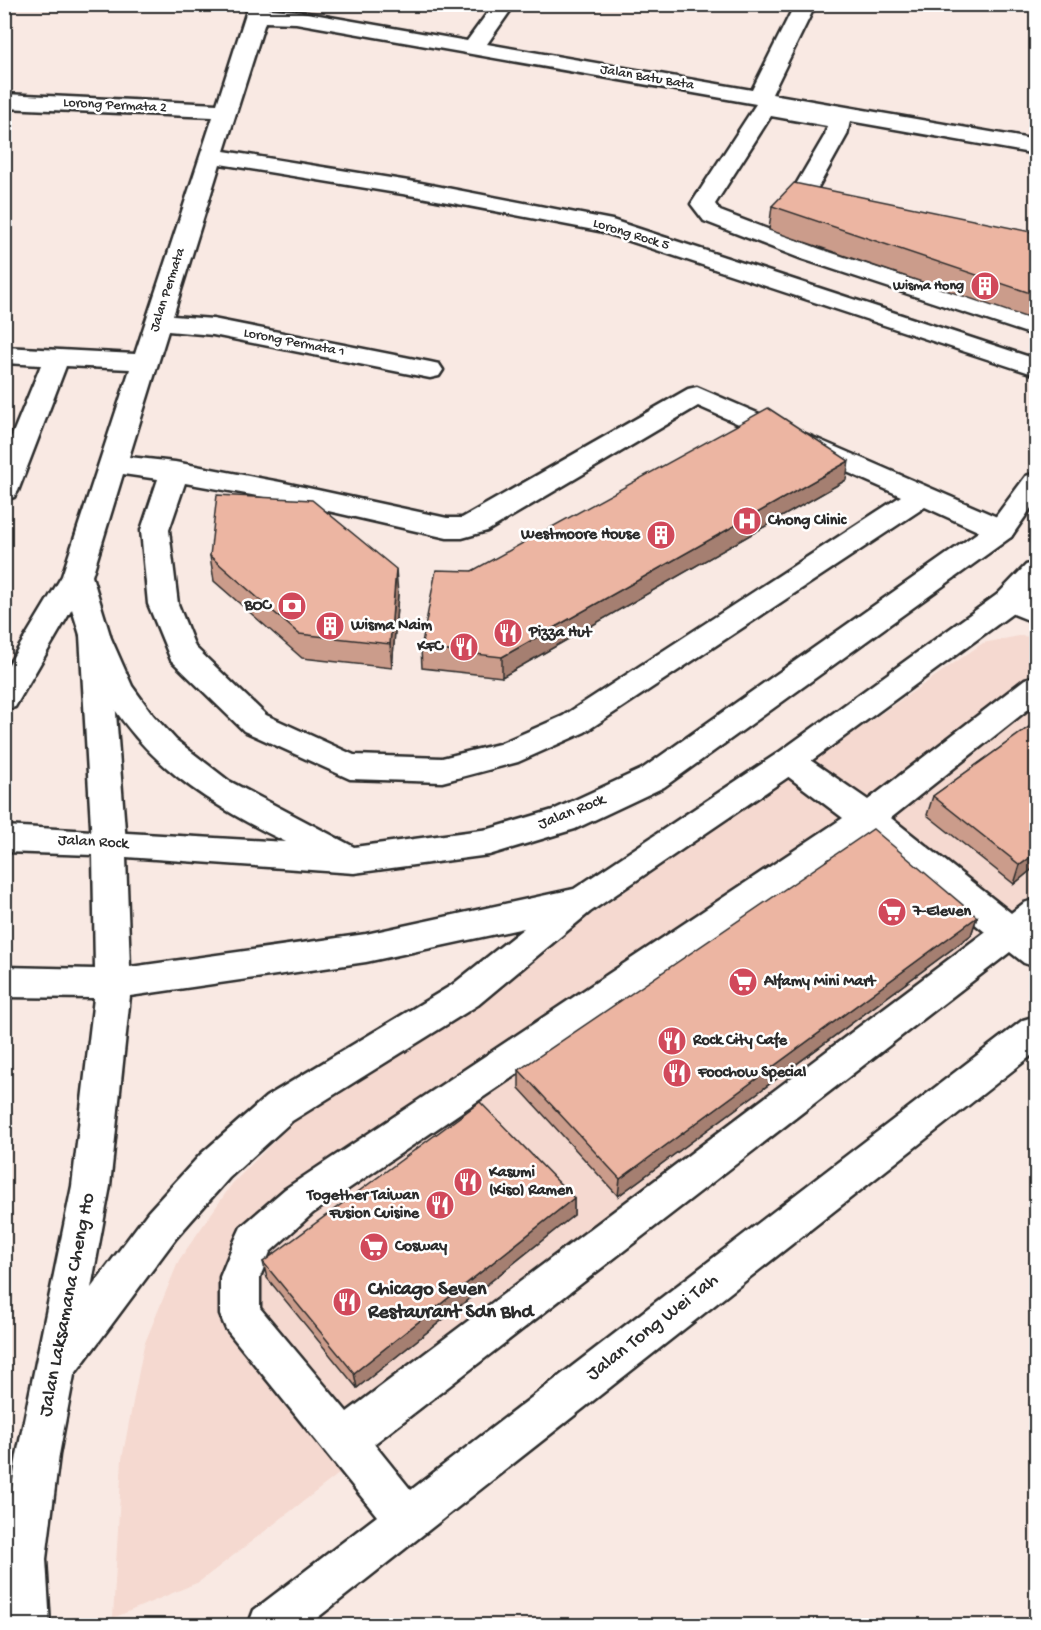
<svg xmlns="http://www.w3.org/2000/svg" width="1041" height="1630" font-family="'Gochi Hand',sans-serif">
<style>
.built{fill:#f5d9d0}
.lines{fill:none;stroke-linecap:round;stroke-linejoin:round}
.minor-casing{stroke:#2b2b2b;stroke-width:5}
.major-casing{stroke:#2b2b2b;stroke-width:5}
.minor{fill:#fff;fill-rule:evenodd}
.major{fill:#fff;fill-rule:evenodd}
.wall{fill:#cb9c8b;stroke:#2b2b2b;stroke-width:1.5}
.shaded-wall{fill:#a57f71;stroke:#2b2b2b;stroke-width:1.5}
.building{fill:#ecb5a2;stroke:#2b2b2b;stroke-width:1.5}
.labels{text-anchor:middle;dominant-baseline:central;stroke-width:5;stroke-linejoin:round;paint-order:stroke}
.far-street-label{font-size:14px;fill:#2b2b2b;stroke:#fff}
.far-poi-label{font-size:14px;font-weight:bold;fill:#2b2b2b;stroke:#fff;text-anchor:end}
.poi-label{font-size:16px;font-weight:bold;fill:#2b2b2b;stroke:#fff;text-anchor:start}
.street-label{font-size:16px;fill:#2b2b2b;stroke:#fff}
.near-poi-label{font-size:20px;font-weight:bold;fill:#2b2b2b;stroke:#fff;text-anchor:start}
.near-street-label{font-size:20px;fill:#2b2b2b;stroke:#fff}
</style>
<rect width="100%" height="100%" fill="#f9e9e3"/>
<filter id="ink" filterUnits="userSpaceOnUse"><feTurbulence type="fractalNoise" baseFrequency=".0167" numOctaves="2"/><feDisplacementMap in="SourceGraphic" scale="12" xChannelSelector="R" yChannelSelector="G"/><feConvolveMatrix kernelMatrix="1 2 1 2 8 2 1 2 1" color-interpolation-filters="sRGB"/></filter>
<g filter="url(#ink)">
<path class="built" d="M1019,636L1036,637V935L199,1582L113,1618L122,1459L144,1345L179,1260L232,1184L294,1121L983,643Z"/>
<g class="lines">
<g class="minor-casing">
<g id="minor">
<path d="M249,4H270L269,9L296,11L467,41L494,4H515L487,44L752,90L795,4H816L772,94L1036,140V154L850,121L847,135L816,191L846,200L850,205L846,210C830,214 801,207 791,193L825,135L827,126L771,116L715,204L720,211L820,249L1036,320V336L802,259L704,221L691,204L756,104L296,23L265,22L224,151L421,183L612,220L1036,359V375L599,231L421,197L220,164L173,316L213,319L430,362L439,364L443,370L439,376L430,378L213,335L168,331L129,457L175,462L280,482L447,518H462L688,389L697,387L1011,523L1015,530L1011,537L1001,540L991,537L925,507L585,732L518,762L442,782L350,779L244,731L171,660L148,604L141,530L158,479L123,474L92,576L110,635L126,843L121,852L109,856L97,852L92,843L80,635L72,609L15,707L4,710V672L62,576L130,369L66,366L18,491L14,497L4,500V455L41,365L4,363V347L135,354L213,117L4,108V94L217,104ZM698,406L901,496L563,716L499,744L442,758L354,755L266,715L195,647L178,604L169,530L185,483L280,500L447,538H462L487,531Z"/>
<path d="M1009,591L1036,601V623L998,608L994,601L998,594Z"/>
<path d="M1036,676V703L891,818L1011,913L1024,903L1036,899V967L1024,963L1010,952L374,1444L411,1490L1023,1020L1036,1016V1052L307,1626H248L254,1610L377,1516L226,1329L220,1315V1277L235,1240L241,1227L285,1189L843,818L778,769L773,761L778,753L789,749L800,753L868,800L1025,679ZM867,836L985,932L347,1412L260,1308V1277L270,1252L313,1213Z"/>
</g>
</g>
<g class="major-casing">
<g id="major">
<path d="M1036,473V501L1011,537L664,787L575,829L489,855L354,873L126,857L130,967L366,934L574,889L778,753L998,594L1026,565L1036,562V590L1020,608L800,769L590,912L478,1005L292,1121L229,1178L176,1238L74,1375L59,1455L46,1559L50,1626H4V1540L17,1455L72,1186L94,998L4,997V967L95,969L93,855L4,852V826L286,842C216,808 152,769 110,702C97,681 89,658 80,635L84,627L95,624L106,627L132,686L153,715L176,740L229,781L354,847L489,829L553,810L642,769L991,523L1026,476ZM524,928L452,985L266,1097L201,1154L148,1212L91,1288L110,1186L130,996L366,962Z"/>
<path d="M4,685L16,688L21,696L15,705L4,708Z"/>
</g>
</g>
<use href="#minor" class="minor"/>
<use href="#major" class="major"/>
</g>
<g class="wall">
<path d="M772,206L1036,233V313L1034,320L769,230Z"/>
<path d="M846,480L502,677L422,668L421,648L472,571Z"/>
<path d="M210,556L398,594L392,668L302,658L214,581Z"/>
<path d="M1036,722V866L1014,884L927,815L933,796Z"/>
<path d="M977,917L971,935L618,1196L519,1088V1070Z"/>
<path d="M574,1198V1215L357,1388L267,1278L263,1262Z"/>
</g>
<g class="shaded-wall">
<path d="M849,461L846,480L502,677V657Z"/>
<path d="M396,569L398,594L392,668L390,644Z"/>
<path d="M1036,853V866L1014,884L1020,865Z"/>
<path d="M977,917L971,935L618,1196L620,1179Z"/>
<path d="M574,1198V1215L357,1388L354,1373Z"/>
</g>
<g class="building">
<path d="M794,183L1036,233V295L772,206Z"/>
<path d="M768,408L849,461L502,657L421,648L436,570L472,571Z"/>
<path d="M217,495L312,500L396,569L390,644L299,634L210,556Z"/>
<path d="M1036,722V853L1020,865L933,796Z"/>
<path d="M873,829L977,917L620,1179L519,1070Z"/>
<path d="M480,1102L574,1198L354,1373L263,1262Z"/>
</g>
</g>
<defs>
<g id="building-disc" transform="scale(1.5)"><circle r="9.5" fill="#d1495b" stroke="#fff"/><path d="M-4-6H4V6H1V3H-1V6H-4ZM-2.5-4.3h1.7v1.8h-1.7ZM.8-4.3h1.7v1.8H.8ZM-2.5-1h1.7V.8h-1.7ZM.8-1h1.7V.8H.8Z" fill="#fff"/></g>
<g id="hospital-disc" transform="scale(1.5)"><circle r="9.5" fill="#d1495b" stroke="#fff"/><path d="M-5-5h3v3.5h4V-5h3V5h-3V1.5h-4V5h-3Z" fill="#fff"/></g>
<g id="bank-disc" transform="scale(1.5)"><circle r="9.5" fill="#d1495b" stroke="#fff"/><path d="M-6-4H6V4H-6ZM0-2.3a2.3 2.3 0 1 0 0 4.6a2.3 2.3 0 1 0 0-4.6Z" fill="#fff"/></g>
<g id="restaurant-disc" transform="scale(1.5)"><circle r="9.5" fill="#d1495b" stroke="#fff"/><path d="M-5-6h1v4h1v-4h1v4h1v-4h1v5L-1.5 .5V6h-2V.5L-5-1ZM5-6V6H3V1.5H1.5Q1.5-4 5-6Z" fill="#fff"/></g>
<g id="supermarket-disc" transform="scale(1.5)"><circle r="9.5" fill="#d1495b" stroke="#fff"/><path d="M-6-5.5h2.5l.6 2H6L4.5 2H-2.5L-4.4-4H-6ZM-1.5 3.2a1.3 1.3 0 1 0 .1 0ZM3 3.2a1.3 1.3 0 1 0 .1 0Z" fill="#fff"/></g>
</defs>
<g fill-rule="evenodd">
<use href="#building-disc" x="985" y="286"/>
<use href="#hospital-disc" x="747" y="521"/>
<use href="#building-disc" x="661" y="535"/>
<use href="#bank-disc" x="292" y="606"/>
<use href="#building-disc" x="330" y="626"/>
<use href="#restaurant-disc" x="508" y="633"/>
<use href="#restaurant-disc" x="464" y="647"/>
<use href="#supermarket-disc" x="892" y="912"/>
<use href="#supermarket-disc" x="743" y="982"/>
<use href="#restaurant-disc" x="672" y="1041"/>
<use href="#restaurant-disc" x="677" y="1073"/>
<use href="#restaurant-disc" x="468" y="1182"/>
<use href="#restaurant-disc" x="440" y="1205"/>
<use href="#supermarket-disc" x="374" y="1247"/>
<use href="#restaurant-disc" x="347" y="1302"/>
</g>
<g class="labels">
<g class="far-street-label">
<text transform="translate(647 78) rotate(10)">Jalan Batu Bata</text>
<text transform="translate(115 106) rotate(3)">Lorong Permata 2</text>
<text transform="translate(631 235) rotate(17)">Lorong Rock 5</text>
<text transform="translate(168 290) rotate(-72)">Jalan Permata</text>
<text transform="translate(294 343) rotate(11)">Lorong Permata 1</text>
</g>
<g class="far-poi-label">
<text x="964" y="286">Wisma Hong</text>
</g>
<g class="poi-label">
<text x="768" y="521">Chong Clinic</text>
<text x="640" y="535" text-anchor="end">Westmoore House</text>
<text x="271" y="606" text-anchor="end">BOC</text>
<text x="351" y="626">Wisma Naim</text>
<text x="529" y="633">Pizza Hut</text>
<text x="443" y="647" text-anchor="end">KFC</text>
<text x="913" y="912">7-Eleven</text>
<text x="764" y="982">Alfamy Mini Mart</text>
<text x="693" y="1041">Rock City Cafe</text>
<text x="698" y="1073">Foochow Special</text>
<text x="489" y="1173">Kasumi<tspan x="489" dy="18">(Kiso) Ramen</tspan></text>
<text x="419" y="1196" text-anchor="end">Together Taiwan<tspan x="419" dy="18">Fusion Cuisine</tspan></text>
<text x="395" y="1247">Cosway</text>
</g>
<g class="street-label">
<text transform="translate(572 813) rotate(-22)">Jalan Rock</text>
<text transform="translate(93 843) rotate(3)">Jalan Rock</text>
</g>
<g class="near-poi-label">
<text x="368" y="1290">Chicago Seven<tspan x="368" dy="23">Restaurant Sdn Bhd</tspan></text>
</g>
<g class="near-street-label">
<text transform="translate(68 1305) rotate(-79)">Jalan Laksamana Cheng Ho</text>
<text transform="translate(653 1328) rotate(-38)">Jalan Tong Wei Tah</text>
</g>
</g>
<rect width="1041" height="1630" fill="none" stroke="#fff" stroke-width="24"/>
<rect x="12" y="12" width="1017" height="1606" fill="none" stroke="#2b2b2b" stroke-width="2" filter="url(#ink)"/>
</svg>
